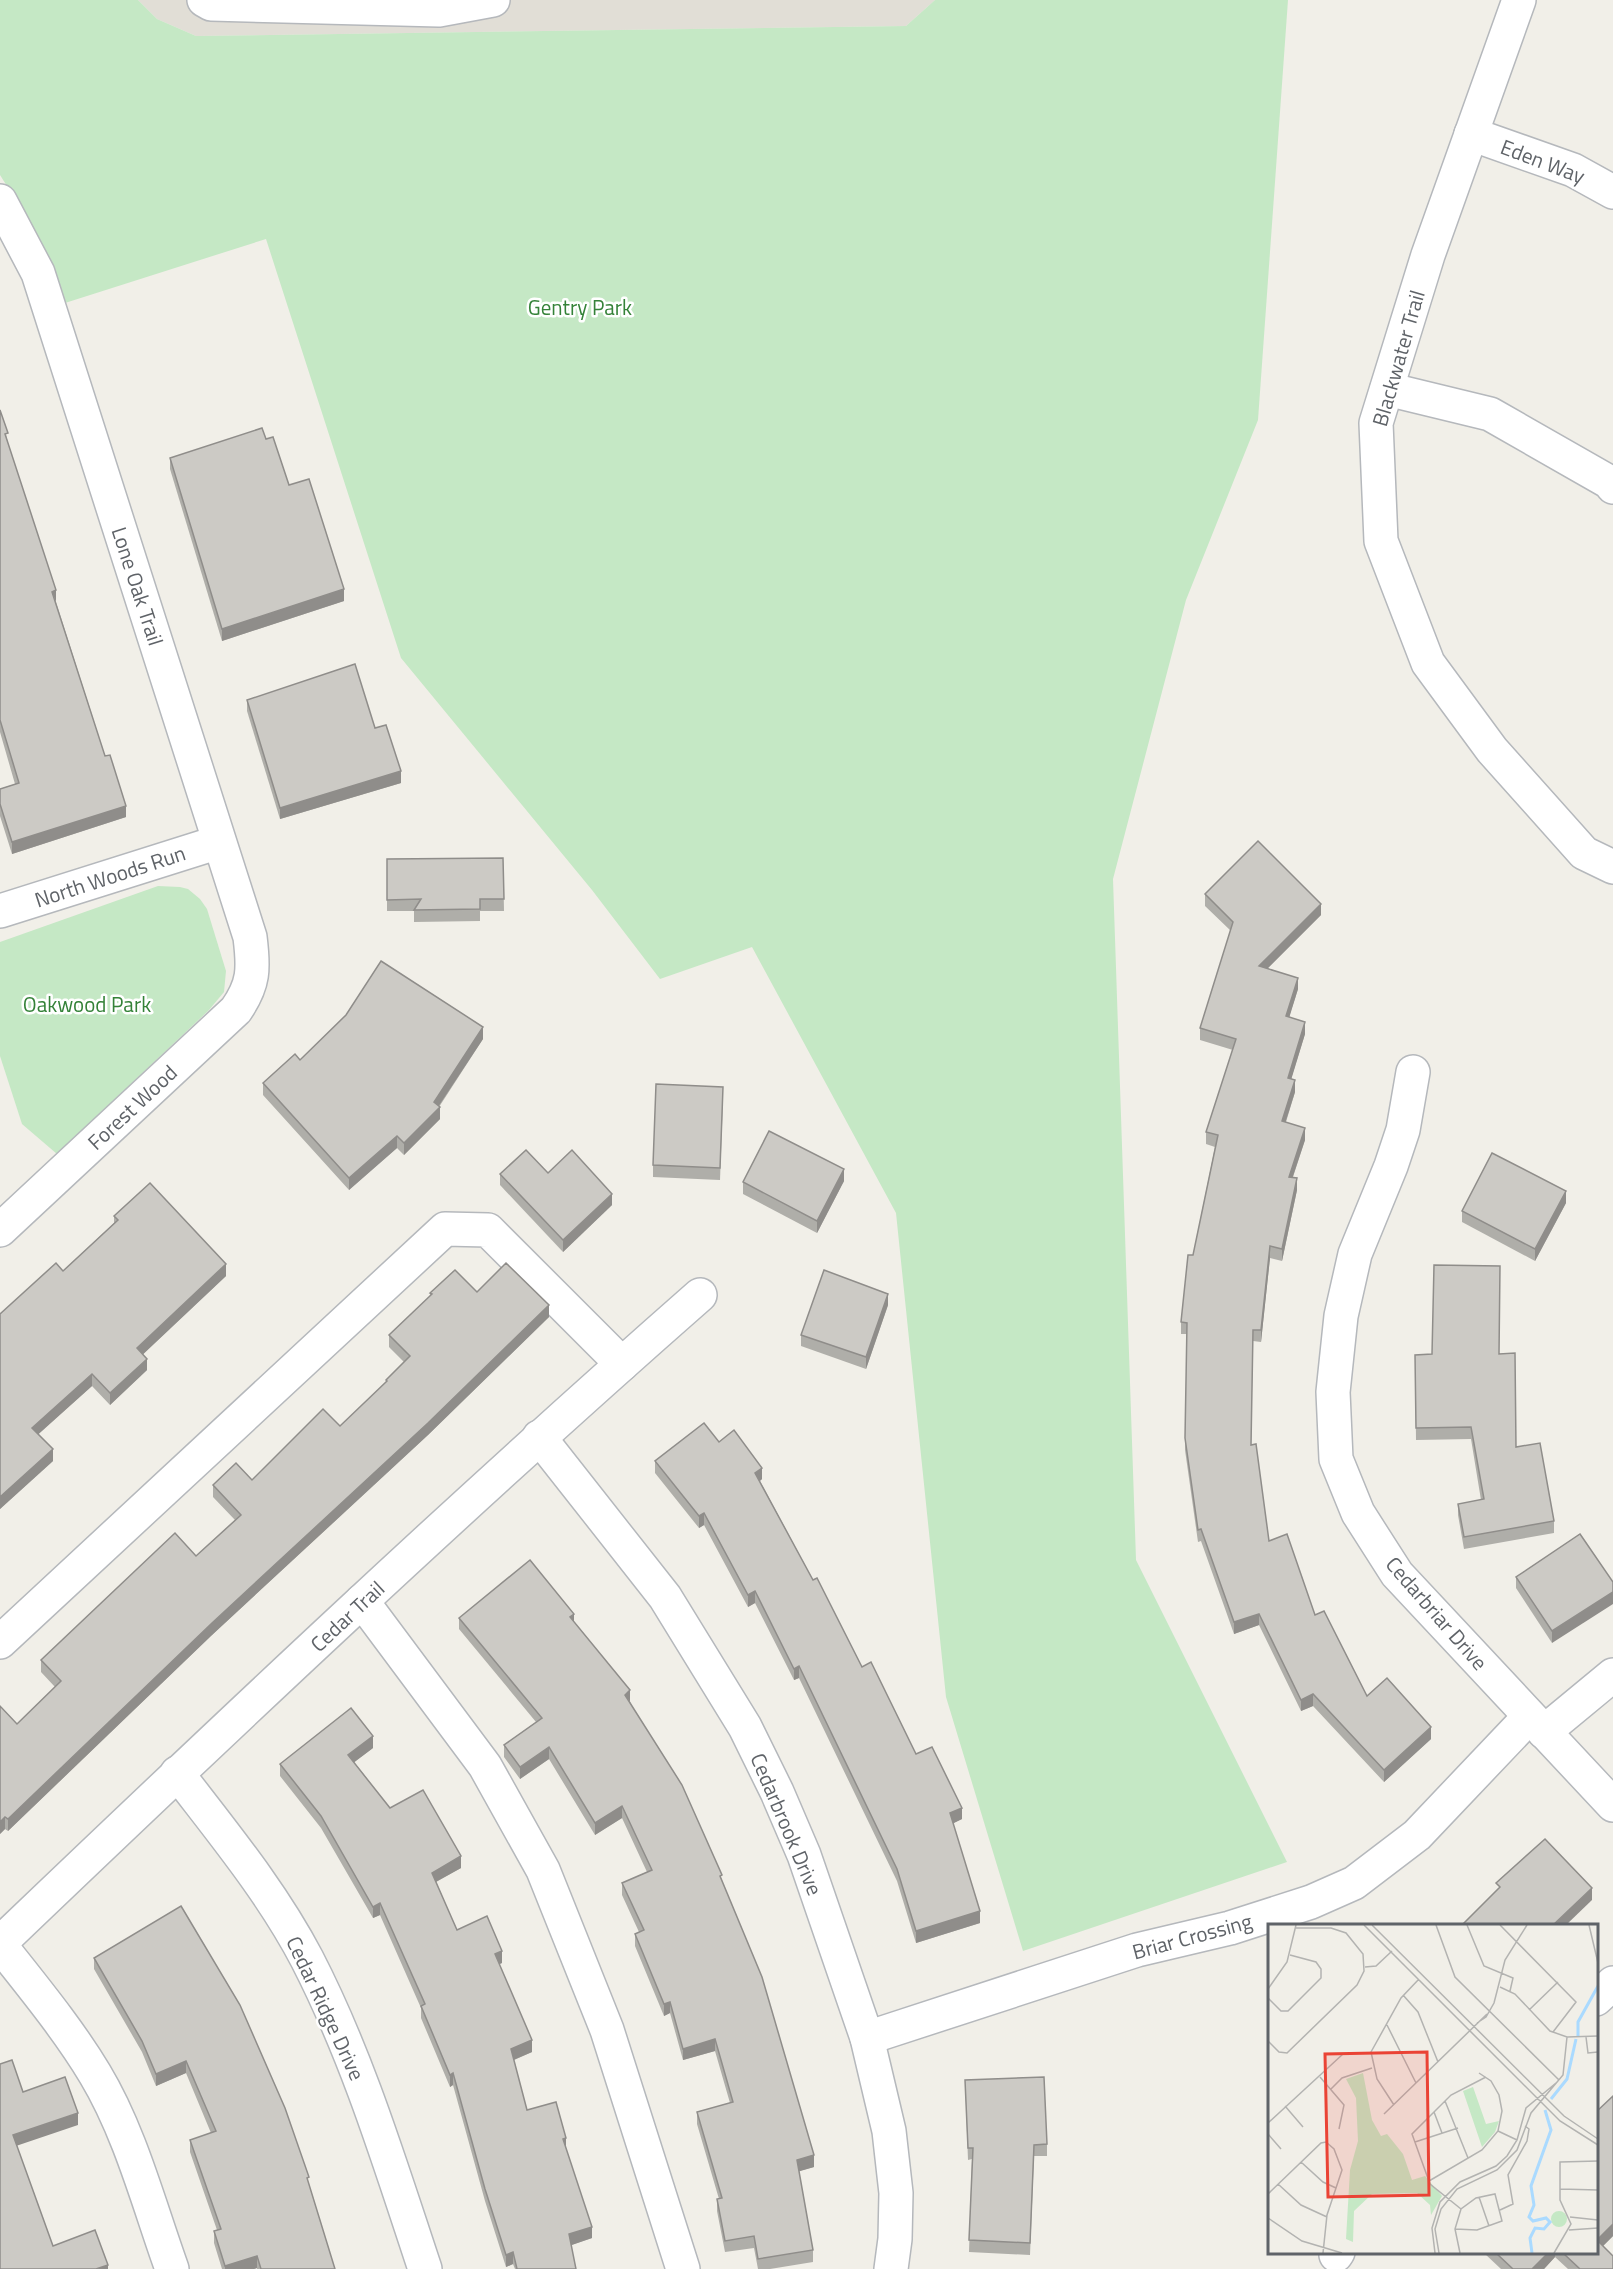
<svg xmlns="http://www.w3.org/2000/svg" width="1613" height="2269" font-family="'Titillium Web',sans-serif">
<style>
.education{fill:#e1ded6}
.green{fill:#c5e8c5}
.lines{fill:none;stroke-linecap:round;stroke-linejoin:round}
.minor-casing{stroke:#b5b8bc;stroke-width:36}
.minor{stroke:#fff;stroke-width:33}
.wall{fill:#afaea9}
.shaded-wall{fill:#8f8d8a}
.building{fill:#cccac5;stroke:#8f8d8a;stroke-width:1.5}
.labels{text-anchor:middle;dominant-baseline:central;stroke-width:5;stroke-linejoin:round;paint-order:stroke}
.street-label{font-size:21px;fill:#5f6368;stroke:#fff}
.park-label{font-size:21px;fill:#348238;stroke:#fff}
.inset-river{fill:none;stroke:#aadaff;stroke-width:3}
.inset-road{fill:none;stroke:#b3b3b1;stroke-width:1.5}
.view{fill:#ea4335;fill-opacity:0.15;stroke:#ea4335;stroke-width:3}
.inset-edge{fill:none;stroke:#5f6368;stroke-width:3}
</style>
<rect width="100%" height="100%" fill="#f1efe8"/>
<path class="education" d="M138,0H935L906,26L196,36L157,19Z"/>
<g class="green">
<path d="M0,0H138L157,19L196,36L906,26L935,0H1288L1258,420L1186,600L1113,879L1136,1560L1287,1862L1023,1951L946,1697L896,1213L752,947L660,979L592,890L401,658L266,239L65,303L24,213L0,175Z"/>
<path d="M158,886L180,887L188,889L200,899L207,909L226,971L224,992L209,1010L57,1154L22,1124L0,1056V942Z"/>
</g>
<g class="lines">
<g class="minor-casing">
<g id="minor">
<path d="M204,0L211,4L439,10L493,0"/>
<path d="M1519,0L1428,255L1376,423L1381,541L1428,663L1492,750L1584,853L1613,867"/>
<path d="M1471,134L1573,170L1613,192"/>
<path d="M0,201L38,273L250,937C254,969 254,984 236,1010L0,1230"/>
<path d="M1387,389L1490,414L1609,482L1613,487"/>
<path d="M0,911L219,842"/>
<path d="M1413,1072L1403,1130L1391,1166L1355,1254L1341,1316L1333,1392L1336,1459L1358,1513L1397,1574L1613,1805"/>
<path d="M539,1437L665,1597L745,1727L777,1792L804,1855L867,2038L889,2131L896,2193L895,2239L891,2269"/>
<path d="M362,1601L485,1766L543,1870L607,2030L683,2269"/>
<path d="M0,1642L445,1229L488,1230L622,1364"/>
<path d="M1544,1732L1613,1675"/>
<path d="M177,1773C223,1833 272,1892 307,1959C358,2058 390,2164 425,2269"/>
<path d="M0,1943C230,1723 461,1505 700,1295"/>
<path d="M0,1945C33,1987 68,2029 95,2074C130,2132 149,2205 172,2269"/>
<path d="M1596,1999L1613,1983"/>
<path d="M867,2038L1137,1950L1230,1928L1311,1902L1354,1883L1417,1835L1529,1717"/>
<path d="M1336,2255L1338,2252"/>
</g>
</g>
<use href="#minor" class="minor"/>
</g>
<g class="wall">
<path d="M0,410L8,443L56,602L105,756L126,817L12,854L0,816V789L15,784L0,732Z"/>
<path d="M266,439L289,485L344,601L222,641L170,469V458Z"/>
<path d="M247,700L375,728L401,783L280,819L247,711Z"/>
<path d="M503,858L504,911H480V921L414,922V911H387V859Z"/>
<path d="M1205,894L1321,915L1268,968L1298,989L1289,1017L1305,1034L1291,1079L1295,1092L1286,1122L1305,1140L1293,1177L1297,1190L1282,1261L1270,1258L1261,1342L1253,1341L1251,1445L1269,1541L1367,1696L1431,1739L1384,1782L1313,1706L1301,1711L1259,1625L1234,1634L1201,1541L1198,1542L1185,1450L1187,1334H1181V1322L1193,1255L1215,1147L1206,1144V1132L1233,1050L1200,1040V1028L1231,931L1205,906Z"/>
<path d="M483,1039L439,1107L440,1119L404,1155L397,1148L349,1190L263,1095V1083L300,1060Z"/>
<path d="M723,1099L720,1180L653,1177V1165Z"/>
<path d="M548,1173L612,1205L563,1252L500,1185V1174Z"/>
<path d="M844,1181L817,1233L743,1194V1182Z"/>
<path d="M1566,1203L1535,1261L1462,1222V1211Z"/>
<path d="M114,1216L226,1276L143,1354L147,1370L110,1405L92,1386L38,1434L53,1461L0,1509V1314L63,1271L114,1223Z"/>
<path d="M477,1292L549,1317L428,1435L212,1635L8,1831L5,1829L0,1834L17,1724L55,1687L41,1672V1660L196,1556L235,1520L213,1497V1485L252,1480L340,1426L386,1383V1380L404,1362L389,1347V1335L430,1296V1293Z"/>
<path d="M888,1305L866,1369L801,1346V1335Z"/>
<path d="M1499,1354L1516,1447L1554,1521V1533L1464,1549L1458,1515V1504L1481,1500L1471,1439L1416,1440L1415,1355Z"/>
<path d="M655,1461L762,1479L760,1481L813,1580L862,1667L916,1754L962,1819L953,1823L980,1923L916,1943L897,1881L799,1678L794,1680L755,1603L748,1607L704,1525L699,1528L655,1473Z"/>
<path d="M1580,1534L1552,1643L1516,1588V1577Z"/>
<path d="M459,1618L574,1622L630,1702L722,1880L814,2167L799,2171L813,2250V2262L770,2269H758L754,2248L725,2252L717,2211V2199H719L697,2124V2112L730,2103L715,2051L683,2060L670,2013L664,2016L635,1946V1934L639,1932L622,1895V1883L647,1872L622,1818L595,1835L549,1759L520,1779L504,1757V1745L536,1722L459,1629Z"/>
<path d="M373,1748L354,1762L390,1808L461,1868L436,1882L457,1930L502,1963L499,1964L532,2052L514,2060L527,2110L566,2150L592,2238L571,2245L576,2269H515L513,2264L506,2267L485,2201L453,2085L450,2087L421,2018V2008L380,1915L373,1918L321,1828L280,1776V1764Z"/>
<path d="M94,1958L309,2184L335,2269H257V2268L254,2269H222L214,2243V2231L217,2230L190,2152V2140L211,2133L186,2073L156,2086L142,2052L94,1969Z"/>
<path d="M965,2080L1047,2144V2156H1034L1030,2255L969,2252L972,2159L968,2160Z"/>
<path d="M1613,2096V2236L1603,2246L1613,2269H1568L1555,2257L1544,2269H1501L1484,2253H1596Z"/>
</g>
<g class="shaded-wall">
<path d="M344,589V601L222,641V629Z"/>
<path d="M56,590V602L52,592Z"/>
<path d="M401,771V783L280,819V808Z"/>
<path d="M126,806V817L12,854V842Z"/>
<path d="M1321,904V915L1259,977V966Z"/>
<path d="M1298,978V989L1286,1028V1016Z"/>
<path d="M1305,1022V1034L1288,1090V1078Z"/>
<path d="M483,1027V1039L436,1110L440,1107V1119L404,1155V1143L434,1102Z"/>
<path d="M1295,1080V1092L1282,1133V1121Z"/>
<path d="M1305,1128V1140L1289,1188V1177Z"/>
<path d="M397,1136V1148L349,1190V1178Z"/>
<path d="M844,1169V1181L817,1233V1221Z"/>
<path d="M1297,1178V1190L1282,1261V1249Z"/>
<path d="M1566,1191V1203L1535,1261V1249Z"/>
<path d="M612,1194V1205L563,1252V1240Z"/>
<path d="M1270,1246V1258L1261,1342V1330Z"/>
<path d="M226,1264V1276L137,1360V1348Z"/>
<path d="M888,1294V1305L866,1369V1357Z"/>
<path d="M549,1305V1317L428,1435L212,1635L8,1831V1819L212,1623Z"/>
<path d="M147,1359V1370L110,1405V1393Z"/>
<path d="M92,1374V1386L32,1440V1428Z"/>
<path d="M53,1449V1461L0,1509V1497Z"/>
<path d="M762,1468V1479L755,1485V1473Z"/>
<path d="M704,1513V1525L699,1528V1516Z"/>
<path d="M755,1591V1603L748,1607V1595Z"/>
<path d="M1613,1592V1604L1552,1643V1631Z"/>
<path d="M574,1614V1626L570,1617Z"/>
<path d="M1259,1614V1625L1234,1634V1622Z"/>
<path d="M799,1666V1678L794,1680V1669Z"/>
<path d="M630,1690V1702L625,1695Z"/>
<path d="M1313,1694V1706L1301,1711V1700Z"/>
<path d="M1431,1727V1739L1384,1782V1770Z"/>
<path d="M373,1736V1748L348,1767V1755Z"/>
<path d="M549,1747V1759L520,1779V1767Z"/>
<path d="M622,1806V1818L595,1835V1823Z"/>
<path d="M962,1808V1819L950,1825V1813Z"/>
<path d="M5,1817V1829L0,1834V1822Z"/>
<path d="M461,1856V1868L432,1884V1873Z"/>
<path d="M1592,1888V1900L1565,1926H1552Z"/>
<path d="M380,1903V1915L373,1918V1907Z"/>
<path d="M980,1911V1923L916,1943V1931Z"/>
<path d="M502,1951V1963L495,1966V1954Z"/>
<path d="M670,2002V2013L664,2016V2004Z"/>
<path d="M715,2039V2051L683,2060V2049Z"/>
<path d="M532,2040V2052L511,2061V2049Z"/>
<path d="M186,2061V2073L156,2086V2074Z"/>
<path d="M453,2073V2085L450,2087V2075Z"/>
<path d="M78,2113V2125L13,2147V2135Z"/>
<path d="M566,2138V2150L563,2139Z"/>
<path d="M814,2155V2167L797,2172V2160Z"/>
<path d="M1613,2224V2236L1597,2252V2240Z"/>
<path d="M592,2227V2238L569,2246V2234Z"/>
<path d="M513,2252V2264L506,2267V2255Z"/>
<path d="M1548,2253H1555V2257L1544,2269H1532Z"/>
<path d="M257,2256V2268L254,2269H225V2266Z"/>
<path d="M108,2265V2269H96Z"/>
</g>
<g class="building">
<path d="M0,410L8,433L5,434L56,590L52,592L105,756L110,755L126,806L12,842L0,804V789L19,783L0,720Z"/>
<path d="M262,428L266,439L273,437L289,485L309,479L344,589L222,629L170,458Z"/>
<path d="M355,664L375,728L386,725L401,771L280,808L247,700Z"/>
<path d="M1258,841L1321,904L1259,966L1298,978L1286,1016L1305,1022L1288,1078L1295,1080L1282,1121L1305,1128L1289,1177L1297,1178L1282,1249L1270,1246L1261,1330H1253L1251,1445L1256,1444L1269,1541L1287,1534L1315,1615L1324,1611L1367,1696L1387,1678L1431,1727L1384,1770L1313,1694L1301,1700L1259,1614L1234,1622L1201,1529L1198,1530L1185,1438L1187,1323L1181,1322L1188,1255H1193L1218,1135L1206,1132L1236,1039L1200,1028L1233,922L1205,894Z"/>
<path d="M503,858L504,899H480V909L414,910L421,899L387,900V859Z"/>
<path d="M381,961L483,1027L434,1102L440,1107L404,1143L397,1136L349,1178L263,1083L295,1054L300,1060L346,1015Z"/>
<path d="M656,1084L723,1087L720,1168L653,1165Z"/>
<path d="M769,1131L844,1169L817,1221L743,1182Z"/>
<path d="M526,1150L548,1173L572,1150L612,1194L563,1240L500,1174Z"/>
<path d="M1492,1153L1566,1191L1535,1249L1462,1211Z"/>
<path d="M150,1183L226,1264L137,1348L147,1359L110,1393L92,1374L32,1428L53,1449L0,1497V1314L56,1263L63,1271L118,1220L114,1216Z"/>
<path d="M506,1263L549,1305L428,1423L212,1623L8,1819L5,1817L0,1822V1706L17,1724L61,1681L41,1660L175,1533L196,1556L241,1515L213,1485L236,1463L252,1480L323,1409L340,1426L387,1381L386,1380L410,1356L389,1335L432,1294L430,1293L455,1270L477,1292Z"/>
<path d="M1434,1265L1500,1266L1499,1354L1515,1353L1516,1447L1540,1443L1554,1521L1464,1537L1458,1504L1484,1499L1471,1427L1416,1428L1415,1355L1432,1354Z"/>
<path d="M824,1270L888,1294L866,1357L801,1335Z"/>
<path d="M704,1423L719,1442L734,1430L762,1468L755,1473L813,1580L817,1578L862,1667L871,1662L916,1754L932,1747L962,1808L950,1813L980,1911L916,1931L897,1869L799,1666L794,1669L755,1591L748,1595L704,1513L699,1516L655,1461Z"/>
<path d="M1580,1534L1613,1582V1592L1552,1631L1516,1577Z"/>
<path d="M530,1560L574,1614L570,1617L630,1690L625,1695L682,1785L722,1875L720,1876L762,1977L814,2155L797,2160L813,2250L758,2259L754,2236L725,2241L717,2199L722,2198L697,2112L733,2102L715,2039L683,2049L670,2002L664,2004L635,1934L644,1930L622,1883L652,1870L622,1806L595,1823L549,1747L520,1767L504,1745L542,1718L459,1618Z"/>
<path d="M351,1708L373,1736L348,1755L390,1808L423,1790L461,1856L432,1873L457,1930L487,1916L502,1951L495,1954L532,2040L511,2049L527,2110L556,2102L566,2138L563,2139L592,2227L569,2234L576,2269H517L513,2252L506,2255L485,2189L453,2073L450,2075L421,2006L425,2004L380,1903L373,1907L321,1816L280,1764Z"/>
<path d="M1545,1839L1592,1888L1552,1926H1461L1500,1887L1496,1883Z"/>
<path d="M181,1906L240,2005L285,2108L309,2177L307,2178L335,2269H261L257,2256L225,2266L214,2231L221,2229L190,2140L216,2131L186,2061L156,2074L142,2041L94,1958Z"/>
<path d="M12,2060L23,2092L65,2077L78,2113L13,2135L53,2246L95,2230L108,2265L96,2269H0V2064Z"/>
<path d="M1044,2077L1047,2144L1034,2145L1030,2243L969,2240L973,2148H968L965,2080Z"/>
<path d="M1613,2096V2224L1597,2240L1613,2256V2269H1580L1563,2253H1596V2112Z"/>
<path d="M1496,2253H1548L1532,2269H1513Z"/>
</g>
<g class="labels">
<g class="street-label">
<text transform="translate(1543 161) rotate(21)">Eden Way</text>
<text transform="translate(1398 358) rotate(-74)">Blackwater Trail</text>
<text transform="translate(138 586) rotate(72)">Lone Oak Trail</text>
<text transform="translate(110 876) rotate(-18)">North Woods Run</text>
<text transform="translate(132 1107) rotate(-43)">Forest Wood</text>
<text transform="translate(1437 1613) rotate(49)">Cedarbriar Drive</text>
<text transform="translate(347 1616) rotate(-43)">Cedar Trail</text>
<text transform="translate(787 1824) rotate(67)">Cedarbrook Drive</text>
<text transform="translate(1192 1936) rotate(-15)">Briar Crossing</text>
<text transform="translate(326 2008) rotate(65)">Cedar Ridge Drive</text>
</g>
<g class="park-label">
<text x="580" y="307">Gentry Park</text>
<text x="87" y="1004">Oakwood Park</text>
</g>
</g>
<g transform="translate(1268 1924)">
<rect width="330" height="330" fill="#f1efe8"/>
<path d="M95,149L104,196L113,212L119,210L135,230L144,256L157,252L174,272L163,291L162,281L149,269L104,270L86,287L85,318L78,315L82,246L90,217L88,174L78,155ZM205,163L218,200L231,197L227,208L214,223L195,167ZM283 295a8 8 0 1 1 16 0a8 8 0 1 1-16 0Z" fill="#c5e8c5"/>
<path class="inset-river" d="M310,112V98L330,62M283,175L299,155L308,115M264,329L262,314L267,304L276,305L282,298L278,294L265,297L261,293L266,281L263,262L283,206L277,186"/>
<path class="inset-road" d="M96,1L292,197L330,221M104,1L296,192L330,215M168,1L187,53L291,156M199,1L216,42L245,54L242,67M232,1L308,78L285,108M321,1L330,39M97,43L108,42L124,27M232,63L247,70L282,107L299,113L330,112M0,65L19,38L28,1M135,71L150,88L170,138M0,74L13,87H20L53,54V45L48,38L22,31M261,86L290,58M209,99L218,93L226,79L237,36L259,1M119,101L148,159M318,113L320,129L330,128M0,117L11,128L19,129L89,61L96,47L95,30L78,9L63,4H28M52,153L76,181L71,205M63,165L74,154L104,144M177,177L200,234M126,181L109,155L103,128L133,74L151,55M17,182L35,203M166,188L174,209M116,190L219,90M0,199L75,130M230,207L249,216M0,210L13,225M147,218L190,204M33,238L55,258L68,264M161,257L214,226L230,207L234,187L231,171L223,157L211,149M10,260L33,281L59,293M292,265L330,266M0,270L53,219L58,218L66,225L74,246L59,291L55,329M211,273L221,302M193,285L162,260L144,210L183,171L218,153M232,286L245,280L240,251L259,217L261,205L257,202M302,293L330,296M0,294L34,317L74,329M187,305L209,306L234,297L227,270L208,274L193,285L187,305L192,329M301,306L330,304M167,329L164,304L172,278L192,258L228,242L239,232L249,216L258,184L288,159M171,329L167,305L173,285L189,265L229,246L249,226L263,189L295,151L299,113M286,329L303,300L292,276V238L330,237"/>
<path class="view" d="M159,128L161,271L60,273L57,130Z"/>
<rect width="330" height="330" class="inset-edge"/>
</g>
</svg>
